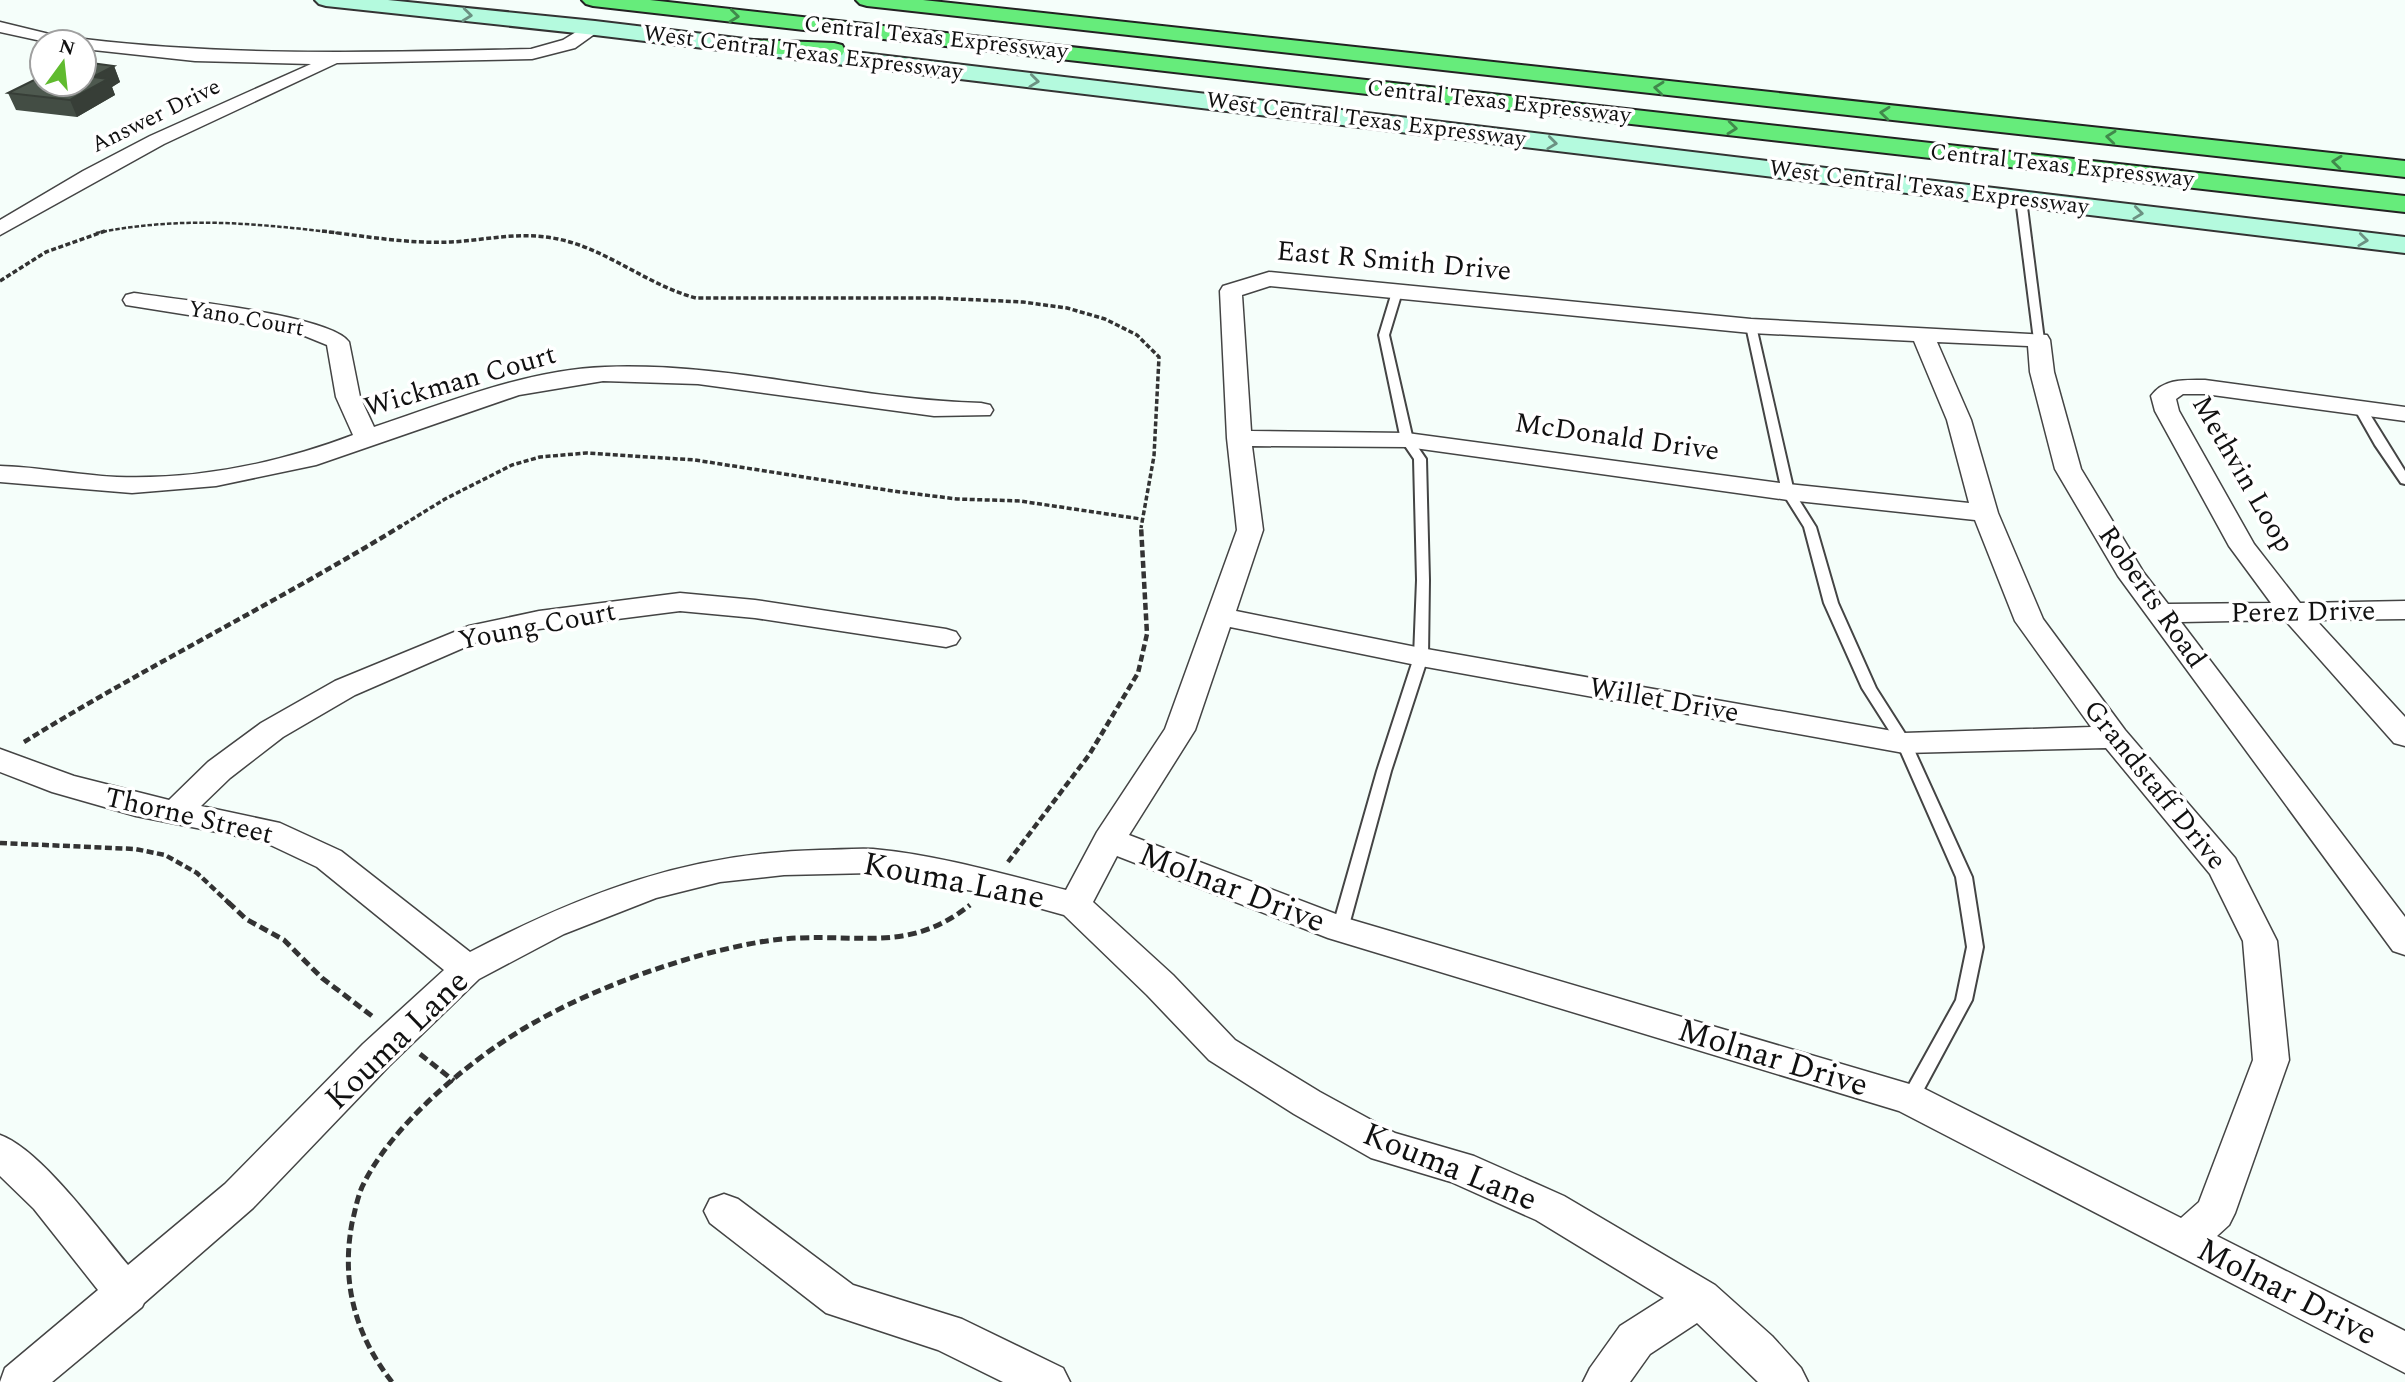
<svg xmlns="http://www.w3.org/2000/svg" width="2405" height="1382" font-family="Spectral,serif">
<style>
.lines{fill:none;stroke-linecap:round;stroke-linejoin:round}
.lane-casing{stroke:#444;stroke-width:4}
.street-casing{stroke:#444;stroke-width:3}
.secondary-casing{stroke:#333;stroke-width:4}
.highway-casing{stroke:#222;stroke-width:4}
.path-far3{stroke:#333;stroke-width:2.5;stroke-dasharray:4.5 2;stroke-linecap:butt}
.path-far2{stroke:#333;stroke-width:3.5;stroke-dasharray:5 2.5;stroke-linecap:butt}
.path-far1{stroke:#333;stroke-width:4.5;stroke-dasharray:7 3.5;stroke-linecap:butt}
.path{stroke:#333;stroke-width:5;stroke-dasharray:9 4.5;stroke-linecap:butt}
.lane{fill:#fff;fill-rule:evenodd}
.street{fill:#fff;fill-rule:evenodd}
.secondary{fill:#b4fade;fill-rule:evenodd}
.highway{fill:#66ec7b;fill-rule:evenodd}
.wall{fill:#434d44}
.shaded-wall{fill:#373e37}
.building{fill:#4e594f;stroke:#373e37;stroke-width:2}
.oneway{stroke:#6b9182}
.oneway2{stroke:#40894b}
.labels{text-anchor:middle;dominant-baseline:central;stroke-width:7;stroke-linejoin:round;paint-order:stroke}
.far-street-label{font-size:23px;fill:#111;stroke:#fff}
.street-label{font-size:28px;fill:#111;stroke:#fff}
.near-street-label{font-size:33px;fill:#111;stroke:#fff}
</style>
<rect width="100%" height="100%" fill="#f5fefa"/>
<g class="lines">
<g class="lane-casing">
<g id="lane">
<path d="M2021,196L2026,199L2044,340L2039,343L2034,340L2016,199Z"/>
<path d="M1397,289L1402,292L1389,335L1413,440L1426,459L1429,580L1428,657L1391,771L1348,929L1346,933L1340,935L1334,933L1332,929L1377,771L1414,657L1417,580L1414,459L1401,440L1379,335L1392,292Z"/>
<path d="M1751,323L1756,326L1794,492L1816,527L1838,603L1876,688L1911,743L1972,877L1983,947L1972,1000L1916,1104L1910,1106L1904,1104L1901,1099L1956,1000L1967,947L1956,877L1897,743L1862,688L1824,603L1804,527L1782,492L1746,326Z"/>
<path d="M2360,405L2366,408L2405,471V484L2401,483L2375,445L2354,408Z"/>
</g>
</g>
<g class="street-casing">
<g id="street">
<path d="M0,22L78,41L84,39C233,57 382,52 531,49L563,40L589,24H601L603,28L575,48L532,59L337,63L164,144L0,235V220L83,171L150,136L311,64L195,61L84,49V42H46L0,32Z"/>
<path d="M1269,272L1751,319L2047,335L2050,340L2054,372L2081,469L2144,573L2168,604L2271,603L2229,546L2155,411L2151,396C2164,378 2185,380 2205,380L2405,407V421L2205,394H2183L2176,399L2179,411L2254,544L2300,603L2405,601V619L2316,620L2405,717V746L2394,743L2285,620L2181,622L2405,917V955L2393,951L2118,576L2055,469L2030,372L2028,346L1937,342L1971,420L1998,513L2043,619L2125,730L2235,858L2277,941L2289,1060L2235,1213L2229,1225L2217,1236L2405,1331V1373L1899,1111L1328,938L1117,856L1093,902L1173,975L1235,1040L1320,1092L1395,1133L1474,1156L1564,1196L1715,1285L1772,1336L1801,1368L1808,1382H1758L1697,1323L1650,1354L1630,1382H1583L1590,1368L1620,1326L1664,1298L1536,1220L1451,1182L1371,1158L1294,1114L1209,1060L1147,995L1064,915L984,893L872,873L784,875L720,882L656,898L564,934L479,979L389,1066L253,1208L144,1303L142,1307L52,1382H0L5,1368L98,1290L34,1209L0,1176V1135C40,1149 99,1230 128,1265L225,1184L363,1044L444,970L317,867L262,841L136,816L52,792L0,772V749L74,776L169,800L208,762L261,723L335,681L469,626L539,611L680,593L755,600L946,629L956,632L960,638L956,644L946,647L755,618L680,611L539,629L477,642L355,695L283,737L230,778L201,806L280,823L341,851L470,952C586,892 688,853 820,850C837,850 856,848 873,849C938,855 1003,874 1066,890L1097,832L1165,729L1237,530L1227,438L1220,291L1223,286ZM1270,286L1751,333L1914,341L1947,420L1969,503L1788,484L1407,433L1251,431L1242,295ZM1252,446L1407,447L1788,500L1975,520L2015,621L2091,727L1904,733L1421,648L1236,611L1263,530ZM1230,627L1421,666L1904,753L2106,748L2210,874L2243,941L2253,1060L2199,1202L2181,1218L1923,1088L1349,919L1129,835L1195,730Z"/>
<path d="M134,293C173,299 331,315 349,342L360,397L374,427C449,402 526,370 605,367C732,362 855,400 981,403L990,405L993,410L990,415L934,416L698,384L603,381L519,395L316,465L216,486L132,493L0,482V466C39,467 78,475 117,477C197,480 279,463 353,435L336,397L327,345L295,332L126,305L123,300L126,295Z"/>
<path d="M724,1194L738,1199L853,1285L962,1319L1063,1368L1070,1382H1003L938,1350L826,1313L710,1223L704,1211L710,1199Z"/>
</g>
</g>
<g class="secondary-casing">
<path id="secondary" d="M315,0H388L595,21L2405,237V253L595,35L326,6L319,4Z"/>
</g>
<g class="highway-casing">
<g id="highway">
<path d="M582,0H650L2405,196V212L593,6L586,4Z"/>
<path d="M856,0H923L2405,161V177L867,6L860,4Z"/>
<path d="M752,40L834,43L842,45L845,50L842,55L834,57L744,52L741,47L744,42Z"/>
</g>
</g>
<path class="path-far3" d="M96,233C180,216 254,223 337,233"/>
<g class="path-far2">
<path d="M322,231C363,236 409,244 451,242C487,240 520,231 558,239C607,249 647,285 696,298H936L1023,302L1067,308L1105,319L1137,335L1159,357L1154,456L1141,528"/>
<path d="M0,281L46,252L105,231"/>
<path d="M398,528L445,499L512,465L540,457L586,453L695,460L893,491L957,499L1020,501L1141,519"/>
</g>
<g class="path-far1">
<path d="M24,742C147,666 277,602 401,526"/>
<path d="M0,843L135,849L165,855L197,873L230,904"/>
<path d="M1008,862L1089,755L1138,673L1147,634L1141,526"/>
</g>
<g class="path">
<path d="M228,902L246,919L284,940L322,978L372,1016"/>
<path d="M420,1054L454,1081"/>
<path d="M392,1382C355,1335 341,1282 352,1223C355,1211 357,1199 362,1187C390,1127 466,1063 523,1029C580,995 646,970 709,953C738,946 768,939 798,938C866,935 912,951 970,905"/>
</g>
<use href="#lane" class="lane"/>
<use href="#street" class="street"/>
<use href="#secondary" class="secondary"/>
<use href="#highway" class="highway"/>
</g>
<path class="wall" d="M114,66L120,82L112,87L115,95L77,117L16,110L8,93Z"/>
<path class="shaded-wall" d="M114,66L120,82L112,87L115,95L77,117L70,100L93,77Z"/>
<path class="building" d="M84,62L114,66L93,77L108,79L70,100L8,93L42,76V84H84Z"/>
<defs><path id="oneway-chevron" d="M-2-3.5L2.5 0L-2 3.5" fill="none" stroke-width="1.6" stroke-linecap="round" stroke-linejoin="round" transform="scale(1.75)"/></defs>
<g class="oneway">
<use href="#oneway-chevron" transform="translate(467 15) rotate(6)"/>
<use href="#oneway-chevron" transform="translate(1034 81) rotate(7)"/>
<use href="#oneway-chevron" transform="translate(1552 143) rotate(7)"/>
<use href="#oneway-chevron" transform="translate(2138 213) rotate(7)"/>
<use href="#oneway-chevron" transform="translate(2363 240) rotate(7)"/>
</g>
<g class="oneway2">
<use href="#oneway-chevron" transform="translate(734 16) rotate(6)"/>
<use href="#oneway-chevron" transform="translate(1659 88) rotate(-174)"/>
<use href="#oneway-chevron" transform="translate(1885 113) rotate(-174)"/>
<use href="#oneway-chevron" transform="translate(1732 128) rotate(6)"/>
<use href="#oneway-chevron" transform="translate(2111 137) rotate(-174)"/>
<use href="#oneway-chevron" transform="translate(2337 162) rotate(-174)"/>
</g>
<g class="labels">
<g class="far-street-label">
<text transform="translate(936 38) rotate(6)">Central Texas Expressway</text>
<text transform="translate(803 53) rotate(7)">West Central Texas Expressway</text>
<text transform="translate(1499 102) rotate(6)">Central Texas Expressway</text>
<text transform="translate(156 116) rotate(-26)">Answer Drive</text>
<text transform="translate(1366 120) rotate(7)">West Central Texas Expressway</text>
<text transform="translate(2062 166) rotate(6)">Central Texas Expressway</text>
<text transform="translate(1929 188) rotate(7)">West Central Texas Expressway</text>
<text transform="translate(246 319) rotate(10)">Yano Court</text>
</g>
<g class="street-label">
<text transform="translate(1394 261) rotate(5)">East R Smith Drive</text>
<text transform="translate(460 381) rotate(-16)">Wickman Court</text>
<text transform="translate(1617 437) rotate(8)">McDonald Drive</text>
<text transform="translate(2243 474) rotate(60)">Methvin Loop</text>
<text transform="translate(2152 597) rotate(55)">Roberts Road</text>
<text transform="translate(2303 612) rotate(-1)">Perez Drive</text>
<text transform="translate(537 626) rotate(-11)">Young Court</text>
<text transform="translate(1664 700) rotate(10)">Willet Drive</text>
<text transform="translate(2155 785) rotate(51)">Grandstaff Drive</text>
<text transform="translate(189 816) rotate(13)">Thorne Street</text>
</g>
<g class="near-street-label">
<text transform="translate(954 881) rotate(11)">Kouma Lane</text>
<text transform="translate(1232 888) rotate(21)">Molnar Drive</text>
<text transform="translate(397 1040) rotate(-44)">Kouma Lane</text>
<text transform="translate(1773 1058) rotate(17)">Molnar Drive</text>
<text transform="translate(1450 1167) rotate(22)">Kouma Lane</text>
<text transform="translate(2287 1292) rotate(27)">Molnar Drive</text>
</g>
</g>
<g transform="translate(63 63) rotate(15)"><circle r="33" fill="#ffffff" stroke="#a0a0a0" stroke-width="2"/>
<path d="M0-5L12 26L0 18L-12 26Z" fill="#60bb2f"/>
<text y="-10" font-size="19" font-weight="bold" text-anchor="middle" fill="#111111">N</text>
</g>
</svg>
